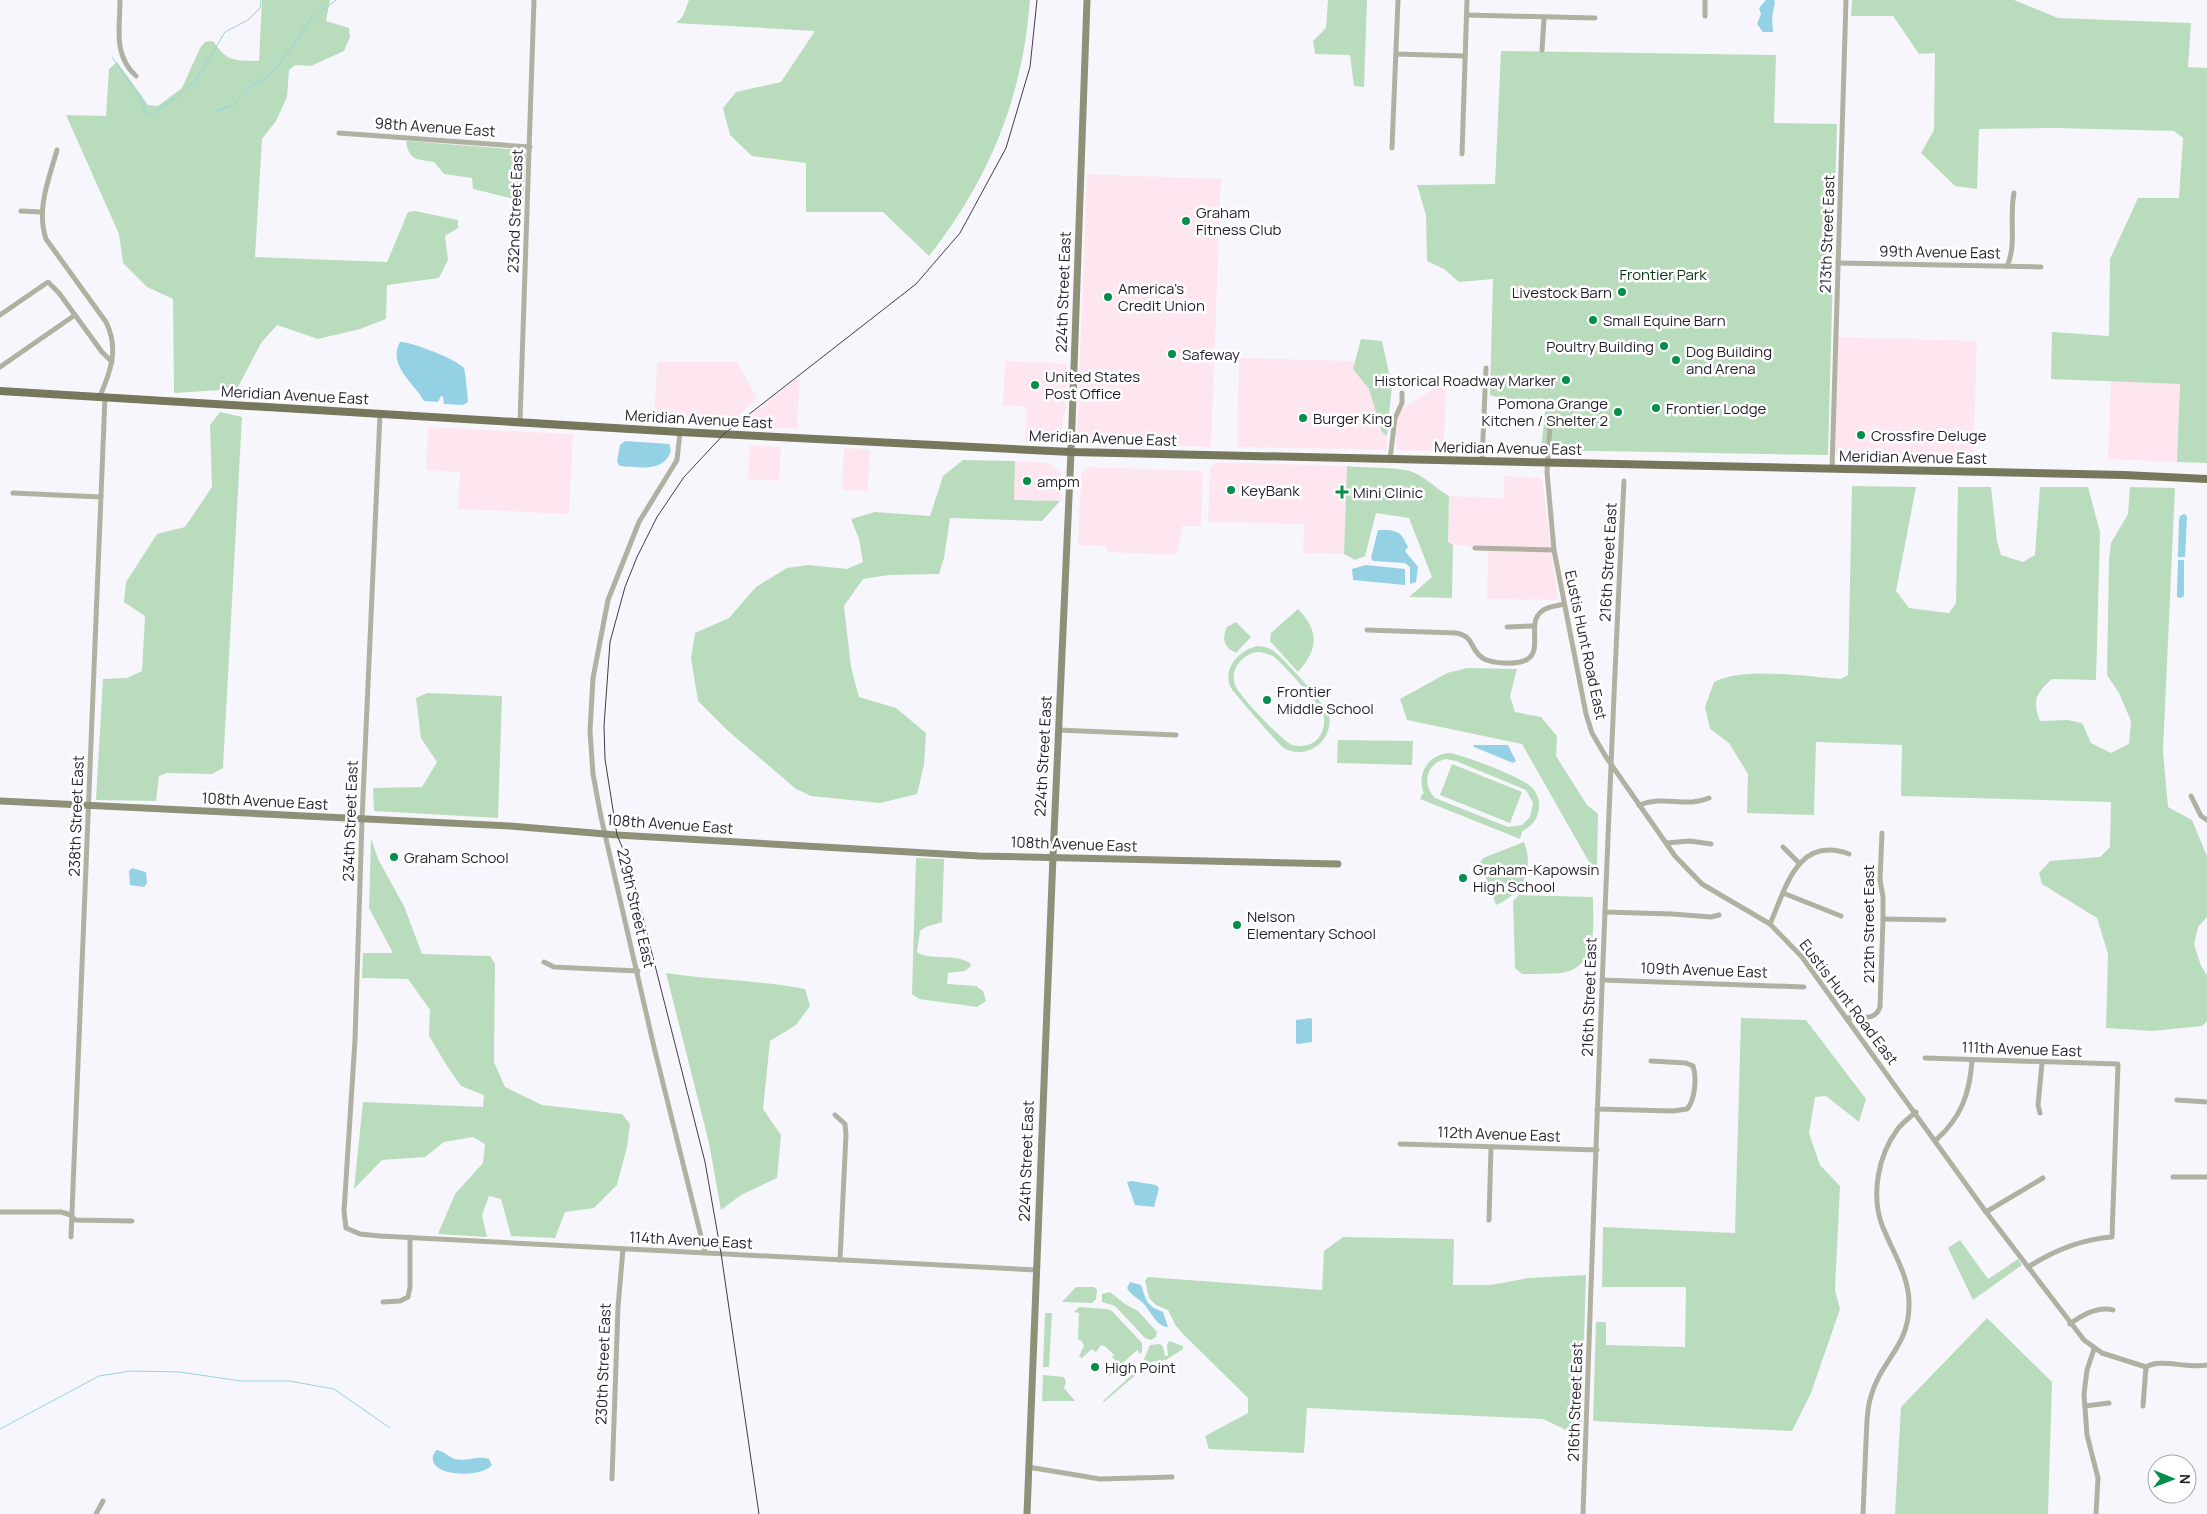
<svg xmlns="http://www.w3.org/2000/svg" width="2207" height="1514" font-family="Manrope,sans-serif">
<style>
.commercial{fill:#fee6f0}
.green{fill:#b9ddbc;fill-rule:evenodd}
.water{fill:#95d1e5}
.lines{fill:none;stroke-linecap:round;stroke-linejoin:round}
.stream{stroke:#95d1e5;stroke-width:1}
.street{stroke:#b1b1a2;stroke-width:5}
.secondary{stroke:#8f9078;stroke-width:7}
.primary{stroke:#77775b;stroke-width:8}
.rail{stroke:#413b48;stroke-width:1}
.poi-dot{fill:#048e4c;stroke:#fff;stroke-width:2}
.labels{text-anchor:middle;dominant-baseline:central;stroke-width:5;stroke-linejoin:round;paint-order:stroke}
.street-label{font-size:15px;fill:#241e2b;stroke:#fff}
.poi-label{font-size:15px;fill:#241e2b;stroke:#fff;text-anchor:start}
.park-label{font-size:15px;fill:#083512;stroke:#fff}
</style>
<rect width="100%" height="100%" fill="#f8f6fd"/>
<g class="commercial">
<path d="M1087,174L1221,179L1211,447L1089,443L1081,439L1077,432Z"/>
<path d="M1838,337L1977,341L1973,463L1841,459L1834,453Z"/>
<path d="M1239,358L1355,361L1353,369L1369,389L1382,432L1387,436L1386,450L1237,447Z"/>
<path d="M1005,361L1067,364L1066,409L1063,417L1061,436L1054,443L1025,442L1027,407L1003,405Z"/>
<path d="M657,362H737L757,398L728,426L654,422Z"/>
<path d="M800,376L797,429L738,425Z"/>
<path d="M1435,381L1446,382L1444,451L1396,450L1397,418L1401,410L1431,390Z"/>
<path d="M2111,381L2180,384L2177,462L2108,459Z"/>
<path d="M428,427L573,434L569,514L458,509L460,472L426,470Z"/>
<path d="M750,445L781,447L779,481L748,479Z"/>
<path d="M844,448L870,449L868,491L842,490Z"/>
<path d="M1015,461L1050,463L1061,473L1060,501L1013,500Z"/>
<path d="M1215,462L1347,466L1344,554L1303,553L1304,524L1208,522L1210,468Z"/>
<path d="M1087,467L1203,471L1201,526H1182L1177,555L1107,552V546L1078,545L1081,475Z"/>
<path d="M1504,476L1542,478L1558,600L1487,599L1488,551L1473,550L1469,545H1453L1448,542L1449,496L1504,498Z"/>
</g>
<g class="green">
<path d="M262,0H330L326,21L349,28L350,37L344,51L311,66L295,65L289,70L287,97L276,121L262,139L255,257L387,262L408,212L415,211L458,220V228L445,236L448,260L439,278L387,285L386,319L360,329L318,339L277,325L261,343L237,389L174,393L173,299L147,287L123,263L119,234L66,115L106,116L109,69L117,62L148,105L158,106L182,88L200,48L205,42L213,41C228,63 234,60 259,61Z"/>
<path d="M689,0H1030C1023,97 989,180 929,256L883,212H806V163L752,156L730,135L723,108L736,92L781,82L815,31L676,23L683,16Z"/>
<path d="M1328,0H1367L1364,87L1354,86L1350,55L1315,54L1313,41L1326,28Z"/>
<path d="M1852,0H2014L2058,18L2191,23L2188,67L2207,68V463L2177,462L2180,384L2051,379L2052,332L2109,336L2110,259L2138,198H2179L2183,138L2174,131L2056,128L1979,129L1977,189L1955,186L1921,153L1934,130L1935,53L1919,54L1893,16H1851Z"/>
<path d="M1501,51L1776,55L1774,123L1837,124L1828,455L1541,450L1545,411L1490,395L1493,279L1459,282L1444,269L1427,261L1426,215L1417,185L1495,184Z"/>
<path d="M408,141L524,150L526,154L523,201L473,189L472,178L444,174L434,162C416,159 410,161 406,142Z"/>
<path d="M1361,339L1382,341L1392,386L1387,436L1382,432L1369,389L1353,369Z"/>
<path d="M220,412L242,417L223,768L212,774L167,773L159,776L156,801L96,800L103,679L127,678L142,671L145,616L124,602L126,582L157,534L185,527L212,487L210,425Z"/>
<path d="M963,460L1015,461L1014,500L1060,501L1042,521L950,518L944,558L939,574L889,575L863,579L844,606L851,667L859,697L896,708L926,733L924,765L917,794L880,803L811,796L796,789L727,730L698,701L691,658L695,633L729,618L756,587L787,568L808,565L847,569L863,562L859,539L851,519L875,512L930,516L943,476Z"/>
<path d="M1347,466C1365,468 1393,467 1410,471C1425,476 1436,489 1449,496L1448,542L1453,545L1452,598L1409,597L1432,577L1409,518L1376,513L1365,556L1355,560L1344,554Z"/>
<path d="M1852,486L1916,487L1896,591L1909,608L1949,613L1956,603L1958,487H1991L1997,541L2001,555L2023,562L2035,555L2040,487H2088L2100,532L2096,680L2052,679C2036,693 2032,701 2040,721L2068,720L2082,723L2091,743L2111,753L2129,744L2131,721L2119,693L2107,675L2109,560L2111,543L2128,514L2130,487L2175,488L2163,751L2168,807L2192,820L2207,856V917L2198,927L2194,944L2201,966L2207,975V1021L2202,1026L2152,1031L2106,1028L2108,954L2097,918L2042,884L2039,873L2050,861L2100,857L2110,847L2111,802L1901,796L1902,745L1816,742L1814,815L1747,813L1748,774L1729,743L1710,729L1705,707L1714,682C1745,666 1806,677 1841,679L1848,675Z"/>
<path d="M1298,609C1320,632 1318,649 1298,672L1270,641L1271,633Z"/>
<path d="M1236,622L1251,637L1236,653C1224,647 1221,640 1227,627Z"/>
<path d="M1258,646C1264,647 1271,648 1275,652C1285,660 1327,706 1329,716C1332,730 1323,745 1310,750C1303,753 1291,753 1284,748C1279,745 1234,693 1231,688C1221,669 1240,649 1258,646ZM1259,652C1264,653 1270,654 1274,657C1281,662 1319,704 1322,711C1327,721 1323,736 1314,742C1308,746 1299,747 1292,745C1283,742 1241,697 1236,687C1228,671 1242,653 1259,652Z"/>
<path d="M1467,668L1517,669L1510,696L1515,712L1541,717L1557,736L1556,756L1587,805L1598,814L1597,867L1593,869L1522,744L1407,720L1400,699L1447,673Z"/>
<path d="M427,693L502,696L498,818L374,811L373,788L422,787L437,762L421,738L416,698Z"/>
<path d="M1338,740L1413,741L1412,765L1337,763Z"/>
<path d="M1450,753C1464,755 1520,777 1529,785C1538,792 1541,803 1538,813C1536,822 1529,828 1521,832L1522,833L1520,839L1420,799L1422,794H1424C1416,774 1428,754 1450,753ZM1446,759L1456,761L1526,790L1533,803L1530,817L1522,825L1508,827L1435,798C1421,783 1427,763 1446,759Z"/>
<path d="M1452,764L1522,792L1510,823L1440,795Z"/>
<path d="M371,838L378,859L404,906L422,954L490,956L495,964L494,1062L505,1087L542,1105L622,1114L630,1124L627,1147L617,1185L594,1208L565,1212L555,1238L511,1236L501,1199L489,1196L482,1215L487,1237L438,1234L455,1194L483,1163L485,1144L473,1137L444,1142L425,1157L382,1160L354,1189L363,1102L483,1107L484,1095L461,1086L447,1066L429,1036L430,1010L408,979L362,978L363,953H393L369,908Z"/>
<path d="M1524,842C1535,870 1522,894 1496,905L1480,863L1483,858Z"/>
<path d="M916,858L944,859L942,922L926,927L920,931L917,952C930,961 954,953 970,963L971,966L965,971L948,973L947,984L976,986L983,991L986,1001L977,1007L919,999L912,994Z"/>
<path d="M1519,895L1593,897C1593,924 1599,968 1561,973C1548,974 1535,974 1522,974L1515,968L1513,901Z"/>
<path d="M666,973C712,980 759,980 805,989L810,1006L796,1025L770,1041L763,1109L781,1135L777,1178L741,1195L721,1210L709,1143Z"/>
<path d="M1741,1018L1806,1020L1866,1099L1859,1122L1826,1096L1815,1097L1809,1133L1820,1165L1840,1186L1835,1290L1840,1309L1811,1393L1792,1431L1593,1421L1596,1322H1606V1345L1685,1347L1686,1287H1602L1603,1227L1735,1233Z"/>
<path d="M1343,1237L1454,1239L1453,1285H1491L1528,1278L1586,1275L1581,1437L1543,1419L1307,1408L1304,1453L1209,1449L1205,1436L1248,1413V1398L1183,1334L1176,1326L1168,1310L1156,1305L1149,1298L1145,1281L1148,1277L1322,1290L1324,1251Z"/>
<path d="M1960,1240L1988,1279L2018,1259L2022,1265L1973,1300L1948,1248Z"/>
<path d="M1076,1287H1094L1097,1290L1096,1299L1092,1303L1062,1302Z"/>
<path d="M1110,1292L1125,1304L1138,1311L1157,1332L1156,1337L1151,1340L1145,1338L1115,1306L1102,1302V1294Z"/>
<path d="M1079,1307L1107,1309L1112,1311L1142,1343V1352L1140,1354L1137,1350L1109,1376L1104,1372L1115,1360L1112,1357L1114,1355L1106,1347L1101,1345L1096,1352L1092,1349L1082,1358L1079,1356L1084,1346L1082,1341L1078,1339L1079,1313L1074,1312Z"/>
<path d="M1045,1313H1052L1049,1367H1043Z"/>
<path d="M1987,1318L2052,1382L2048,1514H1895L1901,1407Z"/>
<path d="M1169,1341L1183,1346V1349L1166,1360L1151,1362L1104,1402L1103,1401L1146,1362L1144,1359L1150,1345L1160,1344L1163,1347L1165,1356H1168L1167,1345Z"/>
<path d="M1043,1375L1064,1377L1066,1382L1064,1388L1075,1401H1042Z"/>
</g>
<g class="water">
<path d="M1766,0H1774L1775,2L1772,18L1773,32H1763L1757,24L1761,14L1759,8Z"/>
<path d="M400,342C410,341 458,360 464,368C465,370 468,398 468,402L463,405L444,404L443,397L441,396L438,402L424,401C414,383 387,365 400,342Z"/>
<path d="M625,441L669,444L671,450C665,473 639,467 620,466L617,462L620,445Z"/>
<path d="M2184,514L2187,516L2185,557H2178L2179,520L2180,516Z"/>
<path d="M1378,530C1397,530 1400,530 1408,547L1405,551L1418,567L1416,582L1410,584V567L1405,563L1373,561L1371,558Z"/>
<path d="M2178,560H2184V596L2181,598L2177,597V593Z"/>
<path d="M1366,565L1405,569V585L1353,580L1352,569Z"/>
<path d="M1473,745H1508L1516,761L1513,763L1474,747Z"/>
<path d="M132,868L146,872L147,883L144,887L130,885L129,871Z"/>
<path d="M1311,1018L1312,1020V1042L1298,1044L1296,1043V1020Z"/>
<path d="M1131,1181L1156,1185L1159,1188L1154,1207L1135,1205L1127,1182Z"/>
<path d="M1130,1282L1141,1285C1147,1301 1145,1305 1163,1312L1168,1327C1156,1327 1150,1309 1142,1302C1136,1297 1131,1295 1127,1288Z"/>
<path d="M436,1450C443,1450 448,1457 455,1459C466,1462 479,1455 489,1459L492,1465C480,1480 418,1476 436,1450Z"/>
</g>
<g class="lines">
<g class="stream">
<path d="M112,57L141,98L146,113L151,114L177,97L198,77L225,32L248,20L260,8L261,0"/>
<path d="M216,111L233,105L253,84L264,79L274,70L292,47L310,20L336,0"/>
<path d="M0,1429L99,1376L131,1371L180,1372L241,1381H289L334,1389L390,1428"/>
</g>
<g class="street">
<path d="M120,0C120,29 113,55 136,76"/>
<path d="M1467,15L1595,18"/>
<path d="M1705,16V0"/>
<path d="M1542,50L1544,18"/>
<path d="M1396,54L1465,56"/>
<path d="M339,133L530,147"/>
<path d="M1392,148L1398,0"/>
<path d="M57,150C49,179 36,209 46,239L106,322C119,348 111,371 100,396"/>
<path d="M1462,154L1467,0"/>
<path d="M21,211L42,212"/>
<path d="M1838,263L2041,267"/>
<path d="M2007,266C2017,245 2009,217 2014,193"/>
<path d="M0,315L48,282L59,293L102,352L112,362"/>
<path d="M0,367L75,315"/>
<path d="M380,414L362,820L355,1040L344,1211L346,1228L360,1234L380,1236L1036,1270"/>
<path d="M520,422L534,0"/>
<path d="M1550,425L1547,472L1554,550L1586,714L1592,733L1606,757L1675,856L1702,884L1770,924L1802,957L1986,1212L2084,1340L2102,1353L2146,1367"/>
<path d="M680,432L677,460L639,522L608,600L593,678L590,731L593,774L601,817L654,1047L705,1252"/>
<path d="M1390,459L1395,418L1402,403V393"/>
<path d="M1482,461L1486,368"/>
<path d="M1832,469L1846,0"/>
<path d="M13,493L101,497"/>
<path d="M1475,548L1554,550"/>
<path d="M1507,627L1534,626"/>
<path d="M1367,630L1456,633C1474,637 1469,645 1479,655C1487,664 1509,664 1520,662C1548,656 1524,624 1542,611C1548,606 1557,606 1564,604"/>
<path d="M1058,730L1176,735"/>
<path d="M2191,796L2201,816L2207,820"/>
<path d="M1639,805C1665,795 1686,808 1709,798"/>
<path d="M1666,843L1690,841L1711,844"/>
<path d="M1783,847L1799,863"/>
<path d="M1783,893L1841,916"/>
<path d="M1605,912L1672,914L1711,917L1719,915"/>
<path d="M1883,919L1944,920"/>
<path d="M1770,924C1786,888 1797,835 1849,854"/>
<path d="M544,962L554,967L638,971"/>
<path d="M1602,980L1804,987"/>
<path d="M1847,1018C1860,1016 1875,1022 1880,1007L1883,919V897L1880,880L1882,833"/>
<path d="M1925,1058L2118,1064L2112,1237C2081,1239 2055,1250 2028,1267"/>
<path d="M2177,1100L2207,1102"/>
<path d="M1597,1109L1673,1111L1687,1109C1695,1100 1697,1078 1693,1066L1686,1063L1651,1061"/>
<path d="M2040,1113L2038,1105L2042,1063"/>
<path d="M835,1115L845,1124L846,1134L840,1260"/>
<path d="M1936,1140C1961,1118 1970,1093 1972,1060"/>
<path d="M1400,1144L1597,1150"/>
<path d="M2173,1177H2207"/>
<path d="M0,1212H61L71,1215L75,1220L132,1221"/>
<path d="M1986,1212L2043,1178"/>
<path d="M1489,1220L1491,1147"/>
<path d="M71,1237L105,397"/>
<path d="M383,1302L400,1301L408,1297L410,1287V1237"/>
<path d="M2070,1324C2082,1315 2097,1306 2113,1310"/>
<path d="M2094,1349L2087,1370L2084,1394L2087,1435L2098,1478L2096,1514"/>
<path d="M2146,1367C2161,1358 2188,1369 2207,1365"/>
<path d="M2085,1406L2109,1403"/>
<path d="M2143,1406L2146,1367"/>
<path d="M1028,1467L1100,1479L1172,1477"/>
<path d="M612,1479L618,1307L623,1249"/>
<path d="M96,1514L103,1501"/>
<path d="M1583,1514C1595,1170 1607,825 1624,481"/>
<path d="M1863,1514C1864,1490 1865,1466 1866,1442C1867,1427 1866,1411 1871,1396C1881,1360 1910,1346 1909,1303C1909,1275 1892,1251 1882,1225C1871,1195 1878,1156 1897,1130C1902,1123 1909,1118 1916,1112"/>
</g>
<g class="secondary">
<path d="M0,801L510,826L617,835L979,856L1338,864"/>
<path d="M1027,1514L1053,856L1071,452L1087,0"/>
</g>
<path class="primary" d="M0,391L680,432L1071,452L2124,475L2207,479"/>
<path class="rail" d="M759,1514L721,1253L705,1162L629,863L617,835L605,759L604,726L610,642L625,587L637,557L657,517L684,477L725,433L916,284L960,233L1006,148L1030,67L1037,0"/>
</g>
<g class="poi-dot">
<circle cx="1186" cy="221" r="5"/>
<circle cx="1622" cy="292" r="5"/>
<circle cx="1108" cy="297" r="5"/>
<circle cx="1593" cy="320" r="5"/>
<circle cx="1664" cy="346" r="5"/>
<circle cx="1172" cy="354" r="5"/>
<circle cx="1676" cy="360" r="5"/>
<circle cx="1566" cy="380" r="5"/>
<circle cx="1035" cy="385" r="5"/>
<circle cx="1656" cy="408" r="5"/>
<circle cx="1618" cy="412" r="5"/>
<circle cx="1303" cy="418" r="5"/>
<circle cx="1861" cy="435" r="5"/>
<circle cx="1027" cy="481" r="5"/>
<circle cx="1231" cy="490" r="5"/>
<path d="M1339.5 484.5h5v5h5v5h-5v5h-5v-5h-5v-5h5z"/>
<circle cx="1267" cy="700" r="5"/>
<circle cx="394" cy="857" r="5"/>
<circle cx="1463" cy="878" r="5"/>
<circle cx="1237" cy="925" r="5"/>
<circle cx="1095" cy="1367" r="5"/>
</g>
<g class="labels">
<g class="street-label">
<text transform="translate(435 127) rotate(4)">98th Avenue East</text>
<text transform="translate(515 211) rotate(-88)">232nd Street East</text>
<text transform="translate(1827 234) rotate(-88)">213th Street East</text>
<text transform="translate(1940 252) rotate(1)">99th Avenue East</text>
<text transform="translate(1063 292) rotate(-88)">224th Street East</text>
<text transform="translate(295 395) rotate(3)">Meridian Avenue East</text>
<text transform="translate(699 419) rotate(3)">Meridian Avenue East</text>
<text transform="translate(1103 438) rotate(2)">Meridian Avenue East</text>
<text transform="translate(1508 448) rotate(1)">Meridian Avenue East</text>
<text transform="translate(1913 457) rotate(1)">Meridian Avenue East</text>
<text transform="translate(1608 562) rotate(-87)">216th Street East</text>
<text transform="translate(1586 645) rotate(78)">Eustis Hunt Road East</text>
<text transform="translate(1043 756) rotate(-87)">224th Street East</text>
<text transform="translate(265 801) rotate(3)">108th Avenue East</text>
<text transform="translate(76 816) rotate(-88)">238th Street East</text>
<text transform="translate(350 821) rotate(-88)">234th Street East</text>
<text transform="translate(670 824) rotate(4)">108th Avenue East</text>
<text transform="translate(1074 844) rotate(2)">108th Avenue East</text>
<text transform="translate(636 908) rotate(77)">229th Street East</text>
<text transform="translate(1868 924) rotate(-90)">212th Street East</text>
<text transform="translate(1704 970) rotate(2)">109th Avenue East</text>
<text transform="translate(1589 997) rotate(-88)">216th Street East</text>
<text transform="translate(1849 1002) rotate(53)">Eustis Hunt Road East</text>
<text transform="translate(2022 1049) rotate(2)">111th Avenue East</text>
<text transform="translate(1499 1134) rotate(2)">112th Avenue East</text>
<text transform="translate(1026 1161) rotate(-88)">224th Street East</text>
<text transform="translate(691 1240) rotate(3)">114th Avenue East</text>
<text transform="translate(603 1364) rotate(-88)">230th Street East</text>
<text transform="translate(1575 1402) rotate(-88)">216th Street East</text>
</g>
<g class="poi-label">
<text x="1196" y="212">Graham<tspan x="1196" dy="17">Fitness Club</tspan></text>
<text x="1118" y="288">America's<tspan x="1118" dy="17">Credit Union</tspan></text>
<text x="1612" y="292" text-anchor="end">Livestock Barn</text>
<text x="1603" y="320">Small Equine Barn</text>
<text x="1654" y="346" text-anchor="end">Poultry Building</text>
<text x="1686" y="351">Dog Building<tspan x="1686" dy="17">and Arena</tspan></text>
<text x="1182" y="354">Safeway</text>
<text x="1045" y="376">United States<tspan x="1045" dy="17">Post Office</tspan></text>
<text x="1556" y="380" text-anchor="end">Historical Roadway Marker</text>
<text x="1608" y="403" text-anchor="end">Pomona Grange<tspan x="1608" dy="17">Kitchen / Shelter 2</tspan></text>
<text x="1666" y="408">Frontier Lodge</text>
<text x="1313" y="418">Burger King</text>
<text x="1871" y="435">Crossfire Deluge</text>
<text x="1037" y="481">ampm</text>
<text x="1241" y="490">KeyBank</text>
<text x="1353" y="492">Mini Clinic</text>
<text x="1277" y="691">Frontier<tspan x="1277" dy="17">Middle School</tspan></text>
<text x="404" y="857">Graham School</text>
<text x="1473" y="869">Graham-Kapowsin<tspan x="1473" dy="17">High School</tspan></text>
<text x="1247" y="916">Nelson<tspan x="1247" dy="17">Elementary School</tspan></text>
<text x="1105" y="1367">High Point</text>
</g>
<g class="park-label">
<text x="1663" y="274">Frontier Park</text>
</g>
</g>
<g transform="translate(2172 1479) rotate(91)"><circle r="24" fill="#ffffff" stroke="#a7a5aa"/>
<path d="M0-4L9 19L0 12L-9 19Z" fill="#048e4c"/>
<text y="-8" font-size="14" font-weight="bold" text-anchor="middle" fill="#241e2b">N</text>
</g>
</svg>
